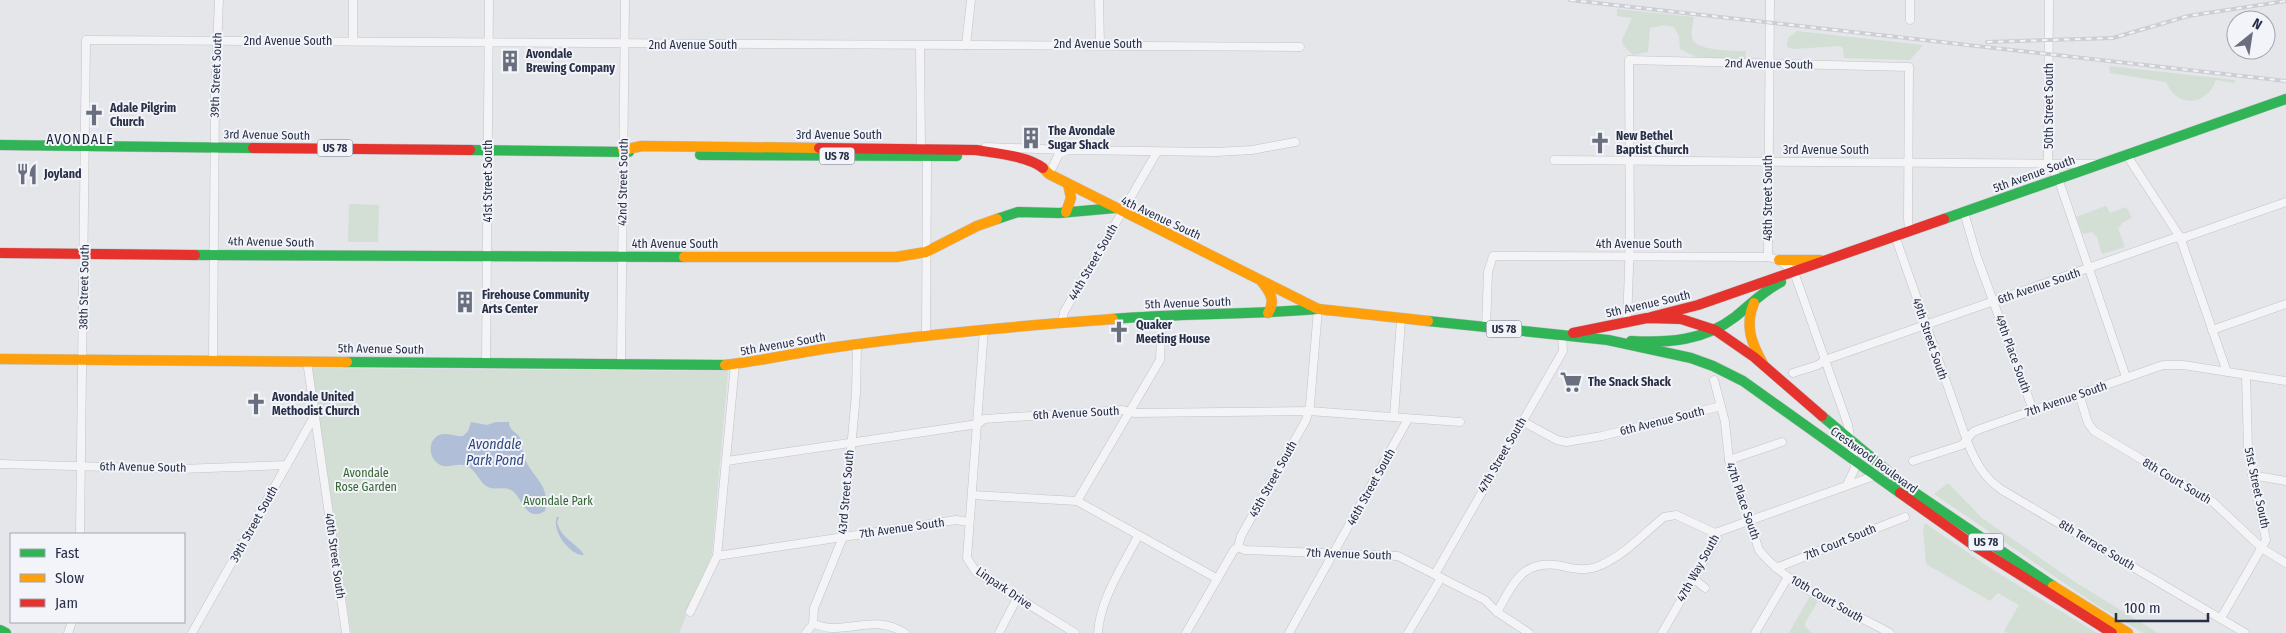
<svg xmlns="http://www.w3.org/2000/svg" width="2286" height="633" font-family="'Fira Sans Condensed',sans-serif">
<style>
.green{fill:#d3ded4}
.water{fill:#b0bed8}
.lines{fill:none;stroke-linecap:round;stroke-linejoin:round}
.street-casing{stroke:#c1c3c8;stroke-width:9}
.fast-casing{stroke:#c1c3c8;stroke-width:11}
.slow-casing{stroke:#c1c3c8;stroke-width:11}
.jam-casing{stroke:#c1c3c8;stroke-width:11}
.street{stroke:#f4f4f6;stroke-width:8}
.fast{stroke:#30b455;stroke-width:10}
.slow{stroke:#ff9f0a;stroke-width:10}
.jam{stroke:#e5322d;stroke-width:10}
.rail-casing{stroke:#ccced2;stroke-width:4}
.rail{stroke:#f2f4f9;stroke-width:2;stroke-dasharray:5.5;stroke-linecap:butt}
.labels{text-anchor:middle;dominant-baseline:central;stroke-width:4;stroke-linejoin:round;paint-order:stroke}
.shield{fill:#f2f4f9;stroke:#656a7c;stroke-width:1}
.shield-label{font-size:11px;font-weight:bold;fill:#282f46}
.street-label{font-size:12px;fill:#282f46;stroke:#f2f4f9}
.poi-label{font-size:12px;font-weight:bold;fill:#282f46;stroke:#f2f4f9;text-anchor:start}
.park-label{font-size:12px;fill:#366433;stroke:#f2f4f9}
.neighbourhood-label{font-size:14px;letter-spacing:1px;fill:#1a2037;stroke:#f2f4f9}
.water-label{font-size:14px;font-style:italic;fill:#2d477f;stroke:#f2f4f9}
</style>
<rect width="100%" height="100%" fill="#e4e6ea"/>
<g class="green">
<path d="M1617,9L1694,17C1693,24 1690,34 1693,40C1698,51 1735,51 1746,51L1745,60L1696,57L1680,49L1679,36L1674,27L1664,25L1650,28L1648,52L1633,55L1623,45L1622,40L1632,18L1617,16Z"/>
<path d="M1797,31L1923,45L1910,60L1844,58L1843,48L1839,46L1794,49L1787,47L1788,38Z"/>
<path d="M2109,66L2235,80V83L2216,80C2210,99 2187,109 2172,92C2170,90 2168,85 2166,82L2110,73Z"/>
<path d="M349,204L379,205L378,242H348Z"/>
<path d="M2106,206L2110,213L2126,207L2132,218L2122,223L2118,229L2125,247L2102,254L2097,237L2092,232L2083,234L2076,217Z"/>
<path d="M312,368L728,371L712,554L679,633H351Z"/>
<path d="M1948,483L1982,518L2075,582L2158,633H2143L2098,606L1934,494Z"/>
<path d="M1925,523L1993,570L2097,633H2007L2004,631L2019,605L1998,593L1990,601L1926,564L1923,529Z"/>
<path d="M1810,596L1818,601L1805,623V627L1812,633H1789Z"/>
</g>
<g class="water">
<path d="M471,422L487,425L496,422H509C509,431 516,431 520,438C523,444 522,451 524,457C532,478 551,484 545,511C527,522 523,501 514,492C506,485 496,491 488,487C480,483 477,472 469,467C460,462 453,467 443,466C430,463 425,442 439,435C447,432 455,437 463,436L468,431Z"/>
<path d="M557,517H559L557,522C561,539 577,543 584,555C570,556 551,530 557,517Z"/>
</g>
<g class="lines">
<g class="street-casing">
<g id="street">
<path d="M1099,0L1100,44"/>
<path d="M1910,0V20"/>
<path d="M2049,0L2048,163L2058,178L2126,377"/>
<path d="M353,41V0"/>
<path d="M966,45L971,0"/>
<path d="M920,46L921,148L926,157L927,163L926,336"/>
<path d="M986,147L1066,150"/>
<path d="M2126,154L2180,237L2227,372"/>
<path d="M1554,160L2094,164"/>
<path d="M1049,174L1059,154L1068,150L1216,152L1252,150L1295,142"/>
<path d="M1964,212L1977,257L2033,410"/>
<path d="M1895,236L1967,441C1975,461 1983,477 2002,490L2245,633"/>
<path d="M1768,257L1770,0"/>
<path d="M1062,322L1064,312L1157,152"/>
<path d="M1627,323L1630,241L1629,60L1909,67L1908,218L1909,231"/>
<path d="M1486,328L1488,272L1493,256L1768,257L1779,260L1794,272L1848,425L1855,468L1847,485"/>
<path d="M984,329L967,558L976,572L1075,633"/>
<path d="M2212,330L2286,304"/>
<path d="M213,360L215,95L219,0"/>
<path d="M307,361L346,633"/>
<path d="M486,363L489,0"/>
<path d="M621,364L625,0"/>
<path d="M1793,373L1818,365L1825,360L2174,238L2186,237L2286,202"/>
<path d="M1714,380L1725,422L1729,460L1759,550C1788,587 1850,611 1890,633"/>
<path d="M2079,394L2088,423L2094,431L2213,502L2263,549L2286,563"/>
<path d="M1394,417L1401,320"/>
<path d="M1522,421L1557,440L1566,442L1602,436L1721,406"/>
<path d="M1729,460L1782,442"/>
<path d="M727,461L978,424L984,419L1123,410L1134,413L1309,411L1460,422"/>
<path d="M1913,461L1962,445L1973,432L1980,429L2163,365H2183L2286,381"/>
<path d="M0,464L180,469L287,465"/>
<path d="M2252,475L2286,481"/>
<path d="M972,495L1077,501L1216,578"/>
<path d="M1077,501L1160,360L1162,315"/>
<path d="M80,534L86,40L1300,47"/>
<path d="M1238,547L1245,550L1398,556L1485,600L1497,612L1529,633"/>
<path d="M717,556L956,520L969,522"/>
<path d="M1776,568L1905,517"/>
<path d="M1435,574L1563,351L1562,335"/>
<path d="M1694,579L1705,588"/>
<path d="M690,612L717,556L735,364"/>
<path d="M1497,612C1514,583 1522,558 1562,566C1573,569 1585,571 1596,567C1622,558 1643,534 1664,517L1676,515L1715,533"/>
<path d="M2221,618L2266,540L2248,448L2246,375"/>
<path d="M813,624C819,625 826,628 832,628C860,628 879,617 905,633"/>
<path d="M68,633L72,622"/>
<path d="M192,633L315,415"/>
<path d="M806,633L813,624L814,608L843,537L856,394L857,344"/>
<path d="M999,633L1017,598"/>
<path d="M1098,633C1100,599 1123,566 1138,536"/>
<path d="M1186,633L1234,550L1238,547L1241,536L1306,420L1310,405L1318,309"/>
<path d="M1289,633L1408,419"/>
<path d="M1408,633L1441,578"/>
<path d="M1662,633L1717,538L1715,533L1874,476"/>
<path d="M1755,633L1788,577"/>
</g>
</g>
<g class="fast-casing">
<g id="fast">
<path d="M0,145L253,148"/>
<path d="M470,150L629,152"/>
<path d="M700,155L957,156"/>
<path d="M997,219L1018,212L1059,213L1115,208"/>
<path d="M1944,219L2286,99"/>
<path d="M195,255L684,257"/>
<path d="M1113,319C1181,313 1250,315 1318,309"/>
<path d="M1428,321L1608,340L1691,358L1713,366L1743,381L1900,493"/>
<path d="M1631,341C1668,343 1704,341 1735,317C1750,305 1763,291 1781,282"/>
<path d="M347,362L725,365"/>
<path d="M1822,416L1908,488L2053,586"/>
<path d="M0,630L6,633"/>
</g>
</g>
<g class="slow-casing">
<g id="slow">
<path d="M623,150L642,146L819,148"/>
<path d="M1043,168L1049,174L1318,309L1428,321"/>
<path d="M1066,212L1071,198L1068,184"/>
<path d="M684,257H896L926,252L977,226L997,219"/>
<path d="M1779,260H1820"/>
<path d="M1262,282C1270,292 1276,301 1268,313"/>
<path d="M1754,303C1744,326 1752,344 1763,364"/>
<path d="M0,359L347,362"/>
<path d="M725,365C761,361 795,353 830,348C924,334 1018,326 1113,319"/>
<path d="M2053,586L2128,633"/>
</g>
</g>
<g class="jam-casing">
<g id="jam">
<path d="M253,148L470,150"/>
<path d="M819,148L976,150C995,153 1028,156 1043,168"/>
<path d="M0,253L195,255"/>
<path d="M1651,317L1698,305L1944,219"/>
<path d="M1573,333L1647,318L1681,319L1715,330L1754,357L1822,416"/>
<path d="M1900,493L1976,547L2112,633"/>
</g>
</g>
<use href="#street" class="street"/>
<use href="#fast" class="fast"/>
<use href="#slow" class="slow"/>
<use href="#jam" class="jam"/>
<g class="rail-casing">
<g id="rail">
<path d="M1570,0L2286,81"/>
<path d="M1987,42L2113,38L2188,16L2286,1"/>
</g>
</g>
<use href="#rail" class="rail"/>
</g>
<defs>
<g id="building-bare" transform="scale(1.725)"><path d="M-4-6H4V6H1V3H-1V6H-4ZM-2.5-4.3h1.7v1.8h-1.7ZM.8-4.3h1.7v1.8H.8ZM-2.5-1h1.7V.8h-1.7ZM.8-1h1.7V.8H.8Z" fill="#6a6f7f" stroke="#f2f4f9" stroke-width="2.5" paint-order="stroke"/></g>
<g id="church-bare" transform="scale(1.725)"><path d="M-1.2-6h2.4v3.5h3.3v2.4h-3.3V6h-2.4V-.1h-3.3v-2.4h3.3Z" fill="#6a6f7f" stroke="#f2f4f9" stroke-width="2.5" paint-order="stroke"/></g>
<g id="restaurant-bare" transform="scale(1.725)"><path d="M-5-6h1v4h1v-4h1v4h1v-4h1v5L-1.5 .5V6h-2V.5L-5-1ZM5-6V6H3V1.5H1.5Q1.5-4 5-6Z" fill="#6a6f7f" stroke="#f2f4f9" stroke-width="2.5" paint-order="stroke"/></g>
<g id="supermarket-bare" transform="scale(1.725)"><path d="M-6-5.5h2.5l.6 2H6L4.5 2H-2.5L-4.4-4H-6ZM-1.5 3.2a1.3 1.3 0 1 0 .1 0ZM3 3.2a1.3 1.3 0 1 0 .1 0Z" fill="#6a6f7f" stroke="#f2f4f9" stroke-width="2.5" paint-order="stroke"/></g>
</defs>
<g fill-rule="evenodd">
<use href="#building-bare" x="510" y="61"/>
<use href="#church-bare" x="94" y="115"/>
<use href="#building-bare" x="1031" y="138"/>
<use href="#church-bare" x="1600" y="143"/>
<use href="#restaurant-bare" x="27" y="174"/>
<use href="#building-bare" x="465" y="302"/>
<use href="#church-bare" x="1119" y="332"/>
<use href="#supermarket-bare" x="1571" y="382"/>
<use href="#church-bare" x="256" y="404"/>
</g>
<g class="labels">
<g class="shield">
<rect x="317.5" y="139.5" width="35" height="17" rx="4"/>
<rect x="819.5" y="147.5" width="35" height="17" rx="4"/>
<rect x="1486.5" y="320.5" width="35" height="17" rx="4"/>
<rect x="1968.5" y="533.5" width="35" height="17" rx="4"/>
</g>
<g class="shield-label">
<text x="335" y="148">US 78</text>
<text x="837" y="156">US 78</text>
<text x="1504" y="329">US 78</text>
<text x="1986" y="542">US 78</text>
</g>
<g class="street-label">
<text x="288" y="41">2nd Avenue South</text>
<text x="1098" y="44">2nd Avenue South</text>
<text x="693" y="45">2nd Avenue South</text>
<text transform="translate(1769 64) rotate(1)">2nd Avenue South</text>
<text transform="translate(216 75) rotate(-88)">39th Street South</text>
<text transform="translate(2049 106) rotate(-90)">50th Street South</text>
<text transform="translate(267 135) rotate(1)">3rd Avenue South</text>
<text x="839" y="135">3rd Avenue South</text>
<text x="1826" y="150">3rd Avenue South</text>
<text transform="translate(2034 174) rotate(-20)">5th Avenue South</text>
<text transform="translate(488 181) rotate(-90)">41st Street South</text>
<text transform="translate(623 182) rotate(-89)">42nd Street South</text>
<text transform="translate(1768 198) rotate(-90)">48th Street South</text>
<text transform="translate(1161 218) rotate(25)">4th Avenue South</text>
<text transform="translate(271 242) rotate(1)">4th Avenue South</text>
<text x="675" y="244">4th Avenue South</text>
<text x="1639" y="244">4th Avenue South</text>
<text transform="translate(1093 262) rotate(-60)">44th Street South</text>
<text transform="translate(2039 286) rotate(-19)">6th Avenue South</text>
<text transform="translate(84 287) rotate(-89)">38th Street South</text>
<text transform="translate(1188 303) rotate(-2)">5th Avenue South</text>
<text transform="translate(1648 304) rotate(-13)">5th Avenue South</text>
<text transform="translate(1930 339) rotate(71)">49th Street South</text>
<text transform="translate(783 344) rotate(-10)">5th Avenue South</text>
<text transform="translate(381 349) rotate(1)">5th Avenue South</text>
<text transform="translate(2013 354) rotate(70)">49th Place South</text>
<text transform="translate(2066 399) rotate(-19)">7th Avenue South</text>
<text transform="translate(1076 413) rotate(-3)">6th Avenue South</text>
<text transform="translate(1662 421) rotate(-14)">6th Avenue South</text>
<text transform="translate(1502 455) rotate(-60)">47th Street South</text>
<text transform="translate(1874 460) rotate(36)">Crestwood Boulevard</text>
<text transform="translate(143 467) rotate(1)">6th Avenue South</text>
<text transform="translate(1273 479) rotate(-61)">45th Street South</text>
<text transform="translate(2177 481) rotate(31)">8th Court South</text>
<text transform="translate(1371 487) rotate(-61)">46th Street South</text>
<text transform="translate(2257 488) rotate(78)">51st Street South</text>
<text transform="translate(846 492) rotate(-85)">43rd Street South</text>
<text transform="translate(1743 501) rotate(71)">47th Place South</text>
<text transform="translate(254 524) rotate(-61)">39th Street South</text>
<text transform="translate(902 528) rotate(-8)">7th Avenue South</text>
<text transform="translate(1840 542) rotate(-22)">7th Court South</text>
<text transform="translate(2097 545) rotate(31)">8th Terrace South</text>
<text transform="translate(1349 554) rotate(2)">7th Avenue South</text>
<text transform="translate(335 556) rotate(82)">40th Street South</text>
<text transform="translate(1698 568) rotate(-61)">47th Way South</text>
<text transform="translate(1004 588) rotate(34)">Linpark Drive</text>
<text transform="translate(1827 599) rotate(30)">10th Court South</text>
</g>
<g class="poi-label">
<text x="526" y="54">Avondale<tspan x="526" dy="14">Brewing Company</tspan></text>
<text x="110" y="108">Adale Pilgrim<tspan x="110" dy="14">Church</tspan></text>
<text x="1048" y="131">The Avondale<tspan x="1048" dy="14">Sugar Shack</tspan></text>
<text x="1616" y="136">New Bethel<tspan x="1616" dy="14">Baptist Church</tspan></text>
<text x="44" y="174">Joyland</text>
<text x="482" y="295">Firehouse Community<tspan x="482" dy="14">Arts Center</tspan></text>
<text x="1136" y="325">Quaker<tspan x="1136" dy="14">Meeting House</tspan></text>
<text x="1588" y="382">The Snack Shack</text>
<text x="272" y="397">Avondale United<tspan x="272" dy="14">Methodist Church</tspan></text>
</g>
<g class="park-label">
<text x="366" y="473">Avondale<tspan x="366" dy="14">Rose Garden</tspan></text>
<text x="558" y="501">Avondale Park</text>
</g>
<g class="neighbourhood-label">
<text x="80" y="139">AVONDALE</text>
</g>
<g class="water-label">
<text x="495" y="444">Avondale<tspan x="495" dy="16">Park Pond</tspan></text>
</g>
</g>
<rect x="10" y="533" width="175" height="90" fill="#f2f4f9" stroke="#a1a5b1"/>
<rect x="20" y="549" width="25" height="8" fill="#30b455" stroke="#a1a5b1"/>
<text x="55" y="558" font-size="15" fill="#282f46">Fast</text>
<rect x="20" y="574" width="25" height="8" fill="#ff9f0a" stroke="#a1a5b1"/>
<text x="55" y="583" font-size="15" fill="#282f46">Slow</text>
<rect x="20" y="599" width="25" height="8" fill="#e5322d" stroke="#a1a5b1"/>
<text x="55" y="608" font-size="15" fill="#282f46">Jam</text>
<g transform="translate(2251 35) rotate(30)"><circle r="24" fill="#f2f4f9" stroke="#a1a5b1"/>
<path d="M0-4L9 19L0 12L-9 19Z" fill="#6a6f7f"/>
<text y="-8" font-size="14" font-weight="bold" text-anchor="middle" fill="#282f46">N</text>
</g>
<path d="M2116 613v8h92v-8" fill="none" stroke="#282f46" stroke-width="2.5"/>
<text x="2124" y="613" font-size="15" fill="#282f46" stroke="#f2f4f9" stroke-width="4" paint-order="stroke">100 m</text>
</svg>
